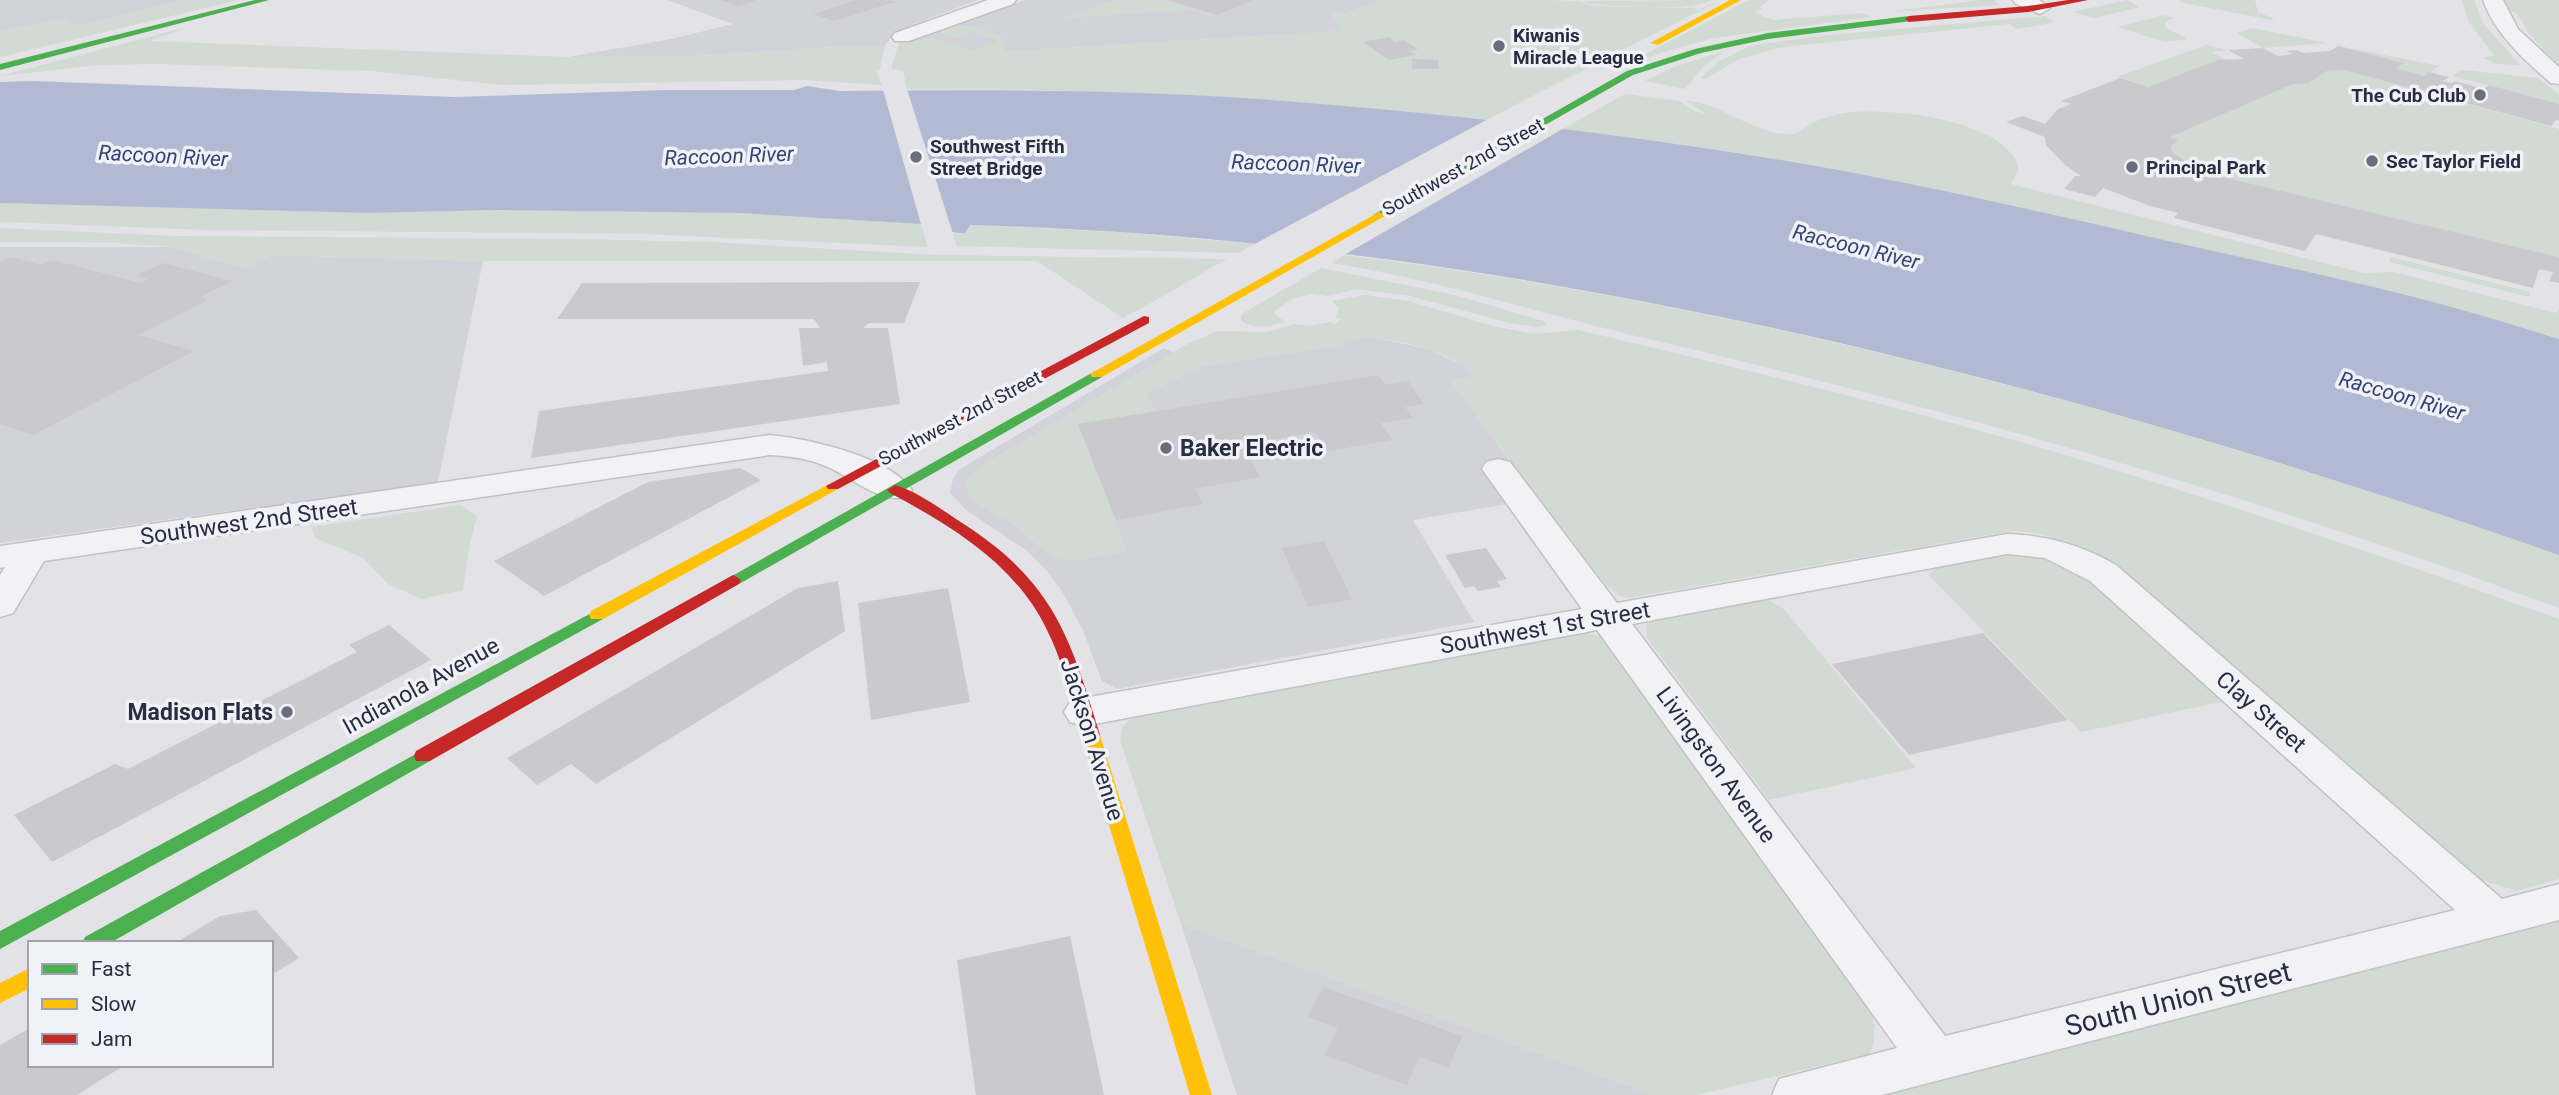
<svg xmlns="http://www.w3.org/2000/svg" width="2559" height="1095" font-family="Roboto,sans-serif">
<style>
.built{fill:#d1d2da}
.green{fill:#d1dad3}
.water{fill:#b1bad2}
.pier{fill:#e3e3e7}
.building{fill:#c9c9ce}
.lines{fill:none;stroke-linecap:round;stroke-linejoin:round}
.street-casing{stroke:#c1c1c5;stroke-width:3}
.street{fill:#f2f2f4;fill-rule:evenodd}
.fast{fill:#4caf50;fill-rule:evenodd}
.slow{fill:#ffc107;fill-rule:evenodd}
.jam{fill:#c62828;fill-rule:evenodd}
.poi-dot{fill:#6a6d7b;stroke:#f0f2f7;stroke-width:2.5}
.labels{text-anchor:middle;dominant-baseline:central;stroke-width:7;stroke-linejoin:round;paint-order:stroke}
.far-poi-label{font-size:19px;font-weight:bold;fill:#292d41;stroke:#f0f2f7;text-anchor:start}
.far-street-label{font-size:19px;fill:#292d41;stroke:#f0f2f7}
.far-water-label{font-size:21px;font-style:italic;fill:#344474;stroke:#f0f2f7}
.poi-label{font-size:23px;font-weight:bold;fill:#292d41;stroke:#f0f2f7;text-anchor:start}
.street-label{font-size:23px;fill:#292d41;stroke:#f0f2f7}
.near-street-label{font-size:28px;fill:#292d41;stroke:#f0f2f7}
</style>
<rect width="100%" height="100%" fill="#e3e3e7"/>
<g class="built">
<path d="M0,0H184L77,26L64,19L0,31Z"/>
<path d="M667,0H978L914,24L890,39L885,46L835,47L695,56L569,57L671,39L733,24Z"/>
<path d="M1025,0H1379L1345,14L1331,12L1342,31L1005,52L1001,41L973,51L931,38L919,39Z"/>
<path d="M0,247H171L244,268L272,255L483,261L438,482L0,543Z"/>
<path d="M1367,336L1428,349L1462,365L1472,377L1451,381L1538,499L1413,520L1474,622L1117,689L1102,681L1082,628L1061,590L1046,570L1026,550L966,510L950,493L953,479L960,469L1164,348L1205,366L1336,346Z"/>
<path d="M1181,924L1653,1095H1237Z"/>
</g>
<g class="green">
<path d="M184,0H239L0,57V31L58,19H64L77,26Z"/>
<path d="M1113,0H1165L1217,15L1203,16L1199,10L1063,18Z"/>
<path d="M1379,0H1546L1578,1L1592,6L1698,8L1693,12L1721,0L1484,121L1331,105L1189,95L1047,90L907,89L903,70L891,69L900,39L931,38L973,51L999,41L972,32L954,39L940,33C953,16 983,30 1001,36L1006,52L1341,31L1331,12L1345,14Z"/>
<path d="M1712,0C1689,13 1620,5 1590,4L1582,1Z"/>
<path d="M1749,0H1770L1759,7L1762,9L1753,12L1773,20L1862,13L1871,17L1714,38L1664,52L1617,69Z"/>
<path d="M1982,0H1993L2000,5L1887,12Z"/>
<path d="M2127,0L2140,7L2094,18L2073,12Z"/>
<path d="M2180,0H2255L2258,12L2275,19L2271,20L2179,2Z"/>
<path d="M2462,0H2474L2483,23L2520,65L2496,64L2483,58L2494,55L2468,21Z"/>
<path d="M2503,0H2559V65L2529,34L2517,14L2505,8Z"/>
<path d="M2165,15L2174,18L2165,22L2166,28L2187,39C2179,42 2173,39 2165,42L2117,27Z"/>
<path d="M2045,16L2053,21L2052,23L2017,29L2009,24L1782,47L1739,59L1705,79L1701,78L1719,61L1750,46L1818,36Z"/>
<path d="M191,26L149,41L569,57L695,56L835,47L885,46L880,69L876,71L882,85L803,80L502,85L372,71L158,64L99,65L0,76Z"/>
<path d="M2252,28L2327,43L2263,48L2237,33Z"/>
<path d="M2206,45L2228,50L2212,52L2226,60L2148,87L2117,77Z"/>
<path d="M2339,46L2440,66L2424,76L2396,68L2403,63Z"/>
<path d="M1724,51L1702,68L1685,89L1645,81L1674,67Z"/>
<path d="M2343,70L2559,129V257L2210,174L2211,171L2190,164L2172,152L2171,146L2177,140L2170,137L2291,85L2309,83L2327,71Z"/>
<path d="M2462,70L2538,78L2559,94V104L2452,76Z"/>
<path d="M1625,94L1679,101L1695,111L1706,114L1686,101C1720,102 1752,133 1787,134C1800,135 1803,127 1815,122C1824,117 1835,115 1845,113C1887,107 2008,119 2019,169L2011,184L2364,273L2394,272L2556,313L2559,308V339C2260,251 1951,200 1645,141L1561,130Z"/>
<path d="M0,203L368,213L496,210L739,213L921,224L928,247L643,234L209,230L0,222Z"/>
<path d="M970,225L1117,232L1254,244L1238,253L957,246L953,234L965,233Z"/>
<path d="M0,228L176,236L585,239L711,242L937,255L1227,259C1192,278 1159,300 1123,318L1037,261H483L273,255L245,268L171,247L117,243L0,242Z"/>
<path d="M1344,255C1760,306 2164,418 2559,555V608C2258,496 1948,409 1636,336C1534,312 1435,279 1331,263Z"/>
<path d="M2391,257L2530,292L2529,297L2389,262Z"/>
<path d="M1321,268L1455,295L1543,321L1547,325L1536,327L1505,322L1410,296L1357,289L1327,296L1313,294L1294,298L1274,311L1276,316L1285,321C1271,327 1255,330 1241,321V316L1245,312Z"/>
<path d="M1365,295L1408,301L1493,326L1534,334L1578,330C1723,364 1867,399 2010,439C2195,492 2377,554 2559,619V879L2516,891L2470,876L2098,558L2079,546L2036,533L2011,531L1628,598L1620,596L1605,584L1450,381L1471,376L1462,365L1444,355L1410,344L1367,336L1336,346L1205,366L1147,393L1155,412L1078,424L1127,551L1085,560L1053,559L1015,526L974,502L966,489V481L977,468L1189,343L1218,331L1267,332L1295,324L1310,326L1330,322L1334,325L1341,319L1336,318L1339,308L1332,301Z"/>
<path d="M460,505L477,516L469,547L463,590L422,599L388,584L363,558L315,538L311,527Z"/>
<path d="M2022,553L2042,556L2077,567L2234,699L2081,732L1929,575L1937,566Z"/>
<path d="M1767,600L1783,608L1916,768L1769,800L1647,638L1646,623L1653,618Z"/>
<path d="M1584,632L1601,636L1611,643L1860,989C1872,1014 1880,1027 1870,1054L1696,1095H1653L1181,924L1120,740L1122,727L1131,719Z"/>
<path d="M2559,914V1095H1894L1892,1092Z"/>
</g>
<path class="water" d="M33,81L455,97L667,90H794L807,86L840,91C957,90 1074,89 1191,95C1359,104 1529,123 1696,147C1855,169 2012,205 2168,241C2257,261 2345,279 2433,302C2475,313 2517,326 2559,339V555C2048,377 1514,240 970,225L965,233C951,234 936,226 921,224L739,213L496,210L368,213L0,203V82Z"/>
<g class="pier">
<path d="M882,86H906L954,237L941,230L922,228Z"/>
<path d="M1490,118L1566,127L1339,258L1249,247Z"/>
</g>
<g class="building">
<path d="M721,0H754L755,1L737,6Z"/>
<path d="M857,0L898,1L834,21L813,14Z"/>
<path d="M1168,0H1254L1217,15Z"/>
<path d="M1389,37L1395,42L1404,40L1418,49L1409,51L1416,55L1389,60L1363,42Z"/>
<path d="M2338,46L2404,63L2396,68L2424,76L2429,72L2449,77L2443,81L2452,83L2455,81L2484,89L2489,85L2559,104V121L2556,120L2551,126L2343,70L2327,71L2309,83L2291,85L2170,137L2178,140L2171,146L2172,152L2190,164L2212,171L2210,174L2559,257V283L2549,281L2553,272L2539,269L2533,288L2316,234L2305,251L2174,218L2178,213L2150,206L2103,188L2095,197L2064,189L2075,176H2081L2065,165L2046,145L2045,137L2006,122L2023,116L2045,124L2058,109L2071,104L2061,101L2120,78L2148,87L2218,60L2244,59L2228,50L2263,48L2278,56L2293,54L2286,51L2297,50L2302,53L2330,51Z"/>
<path d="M1412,59L1438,60L1439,69H1412Z"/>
<path d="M12,257L41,265L53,260L140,283L148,279L136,276L163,263L232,281L200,297L208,300L138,335L194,351L33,435L0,424V262Z"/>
<path d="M920,282L904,323H869L863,328H888L900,404L531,458L539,411L828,371L827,362L803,366L799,328H820L814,319H557L582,283Z"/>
<path d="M1378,375L1385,385L1408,381L1424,404L1405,407L1413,418L1381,423L1392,440L1328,451L1316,432L1243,445L1260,477L1195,489L1203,504L1116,520L1078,424Z"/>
<path d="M740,468L761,480L544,596L494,561L648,482Z"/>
<path d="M1324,541L1352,599L1308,607L1282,548Z"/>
<path d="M1486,548L1507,579L1497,581L1501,587L1478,591L1474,586L1465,588L1445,555Z"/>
<path d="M838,581L845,631L596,784L571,764L537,785L507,758L798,588Z"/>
<path d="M948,588L970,702L871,720L858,603Z"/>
<path d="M389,625L431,660L52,862L14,815L115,764L128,769L357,652L349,645Z"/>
<path d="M1983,633L2068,720L1909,755L1832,664Z"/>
<path d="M256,910L299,958L271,975V943H175L220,916Z"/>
<path d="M1070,936L1104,1095H976L957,960Z"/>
<path d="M1323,987L1462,1036L1449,1068L1419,1057L1407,1085L1325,1055L1338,1028L1308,1017Z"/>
<path d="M30,1028V1065H125L77,1095H0V1045Z"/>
</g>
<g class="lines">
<g class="street-casing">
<g id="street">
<path d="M988,0H1016L1013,4L909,41H895L892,37L895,33Z"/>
<path d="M2013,0H2039L2050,8L2040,14L2016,4Z"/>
<path d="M2483,0H2503L2518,29L2559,67V84L2551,83C2523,59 2496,35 2483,0Z"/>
<path d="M770,435C809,439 888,456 912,490L907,497C878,504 850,475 823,465C806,458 788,456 770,455L44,561L13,613L0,617V575L5,567L0,568V546Z"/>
<path d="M1498,459L1510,462L1617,603L2007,534C2046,535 2082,545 2116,565L2502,899L2559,884V920L1882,1095H1772L1779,1079L1897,1048L1597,630L1084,726L1070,722L1064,712L1070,702L1084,698L1582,609L1482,469L1486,462ZM2007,554L2045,558L2090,581L2455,910L1945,1036L1632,624Z"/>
</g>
</g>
<use href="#street" class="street"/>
<g class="fast">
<path d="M255,0H269L0,70V64Z"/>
<path d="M1909,16L1912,17V21L1768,39L1701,53L1633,75L1383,217L1373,215L1627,71L1695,49L1768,33Z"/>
<path d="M1097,370L1102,371L1104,374L1102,377L739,584H727L725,580Z"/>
<path d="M597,610L605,615L603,619L0,949V931Z"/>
<path d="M423,750L430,751L432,756L430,761L110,943H82L85,937Z"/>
</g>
<g class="slow">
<path d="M1730,0H1741L1658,45L1650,43Z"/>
<path d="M1379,212L1385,215L1383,217L1102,377H1092L1090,374Z"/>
<path d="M833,482L838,483L840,486L838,489L603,619H591L589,615L591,611Z"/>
<path d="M1091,729L1097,731L1100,735L1212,1095H1190L1082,735L1085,731Z"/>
<path d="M30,968V988L0,1003V983Z"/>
</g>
<g class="jam">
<path d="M2068,0H2088L2028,12L1909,22L1905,19L1909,16L2028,6Z"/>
<path d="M1144,316L1149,317V323L838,489H828L826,486Z"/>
<path d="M895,485C916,491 938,507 956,519C1052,579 1069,632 1100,735L1097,739H1085L1082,735C1071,699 1063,661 1046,628C1014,563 951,526 890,493L887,490Z"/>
<path d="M733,575L741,580L739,584L430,761H416L414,756L416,751Z"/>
</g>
</g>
<g class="poi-dot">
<circle cx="1499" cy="46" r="7"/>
<circle cx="2480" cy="95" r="7"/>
<circle cx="916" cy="157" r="7"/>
<circle cx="2372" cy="161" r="7"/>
<circle cx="2132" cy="167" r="7"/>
<circle cx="1166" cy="448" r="7"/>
<circle cx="287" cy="712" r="7"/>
</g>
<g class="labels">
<g class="far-poi-label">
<text x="1513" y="35">Kiwanis<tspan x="1513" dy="22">Miracle League</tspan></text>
<text x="2466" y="95" text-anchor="end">The Cub Club</text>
<text x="930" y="146">Southwest Fifth<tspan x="930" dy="22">Street Bridge</tspan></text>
<text x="2386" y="161">Sec Taylor Field</text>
<text x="2146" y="167">Principal Park</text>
</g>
<g class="far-street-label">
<text transform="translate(1463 167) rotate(-29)">Southwest 2nd Street</text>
<text transform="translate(960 418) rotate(-28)">Southwest 2nd Street</text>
</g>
<g class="far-water-label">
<text transform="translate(163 156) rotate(3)">Raccoon River</text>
<text transform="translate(729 156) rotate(-2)">Raccoon River</text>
<text transform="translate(1296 164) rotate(2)">Raccoon River</text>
<text transform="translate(1856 247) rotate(14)">Raccoon River</text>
<text transform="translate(2402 396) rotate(16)">Raccoon River</text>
</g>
<g class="poi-label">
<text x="1180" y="448">Baker Electric</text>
<text x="273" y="712" text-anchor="end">Madison Flats</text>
</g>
<g class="street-label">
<text transform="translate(249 522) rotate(-8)">Southwest 2nd Street</text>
<text transform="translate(1545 628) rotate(-10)">Southwest 1st Street</text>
<text transform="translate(421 686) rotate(-29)">Indianola Avenue</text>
<text transform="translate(2261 712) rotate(41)">Clay Street</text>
<text transform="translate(1092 740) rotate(73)">Jackson Avenue</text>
<text transform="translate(1716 765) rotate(54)">Livingston Avenue</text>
</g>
<g class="near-street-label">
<text transform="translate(2178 999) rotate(-14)">South Union Street</text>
</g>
</g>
<rect x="28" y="941" width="245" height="126" fill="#f0f2f7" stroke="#a0a3ae" stroke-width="2"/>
<rect x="42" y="964" width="35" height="10" fill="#4caf50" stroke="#a0a3ae" stroke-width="2"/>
<text x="91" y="976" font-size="21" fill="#292d41">Fast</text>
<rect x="42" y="999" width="35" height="10" fill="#ffc107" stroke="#a0a3ae" stroke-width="2"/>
<text x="91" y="1011" font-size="21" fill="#292d41">Slow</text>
<rect x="42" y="1034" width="35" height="10" fill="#c62828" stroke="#a0a3ae" stroke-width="2"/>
<text x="91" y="1046" font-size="21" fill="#292d41">Jam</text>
</svg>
